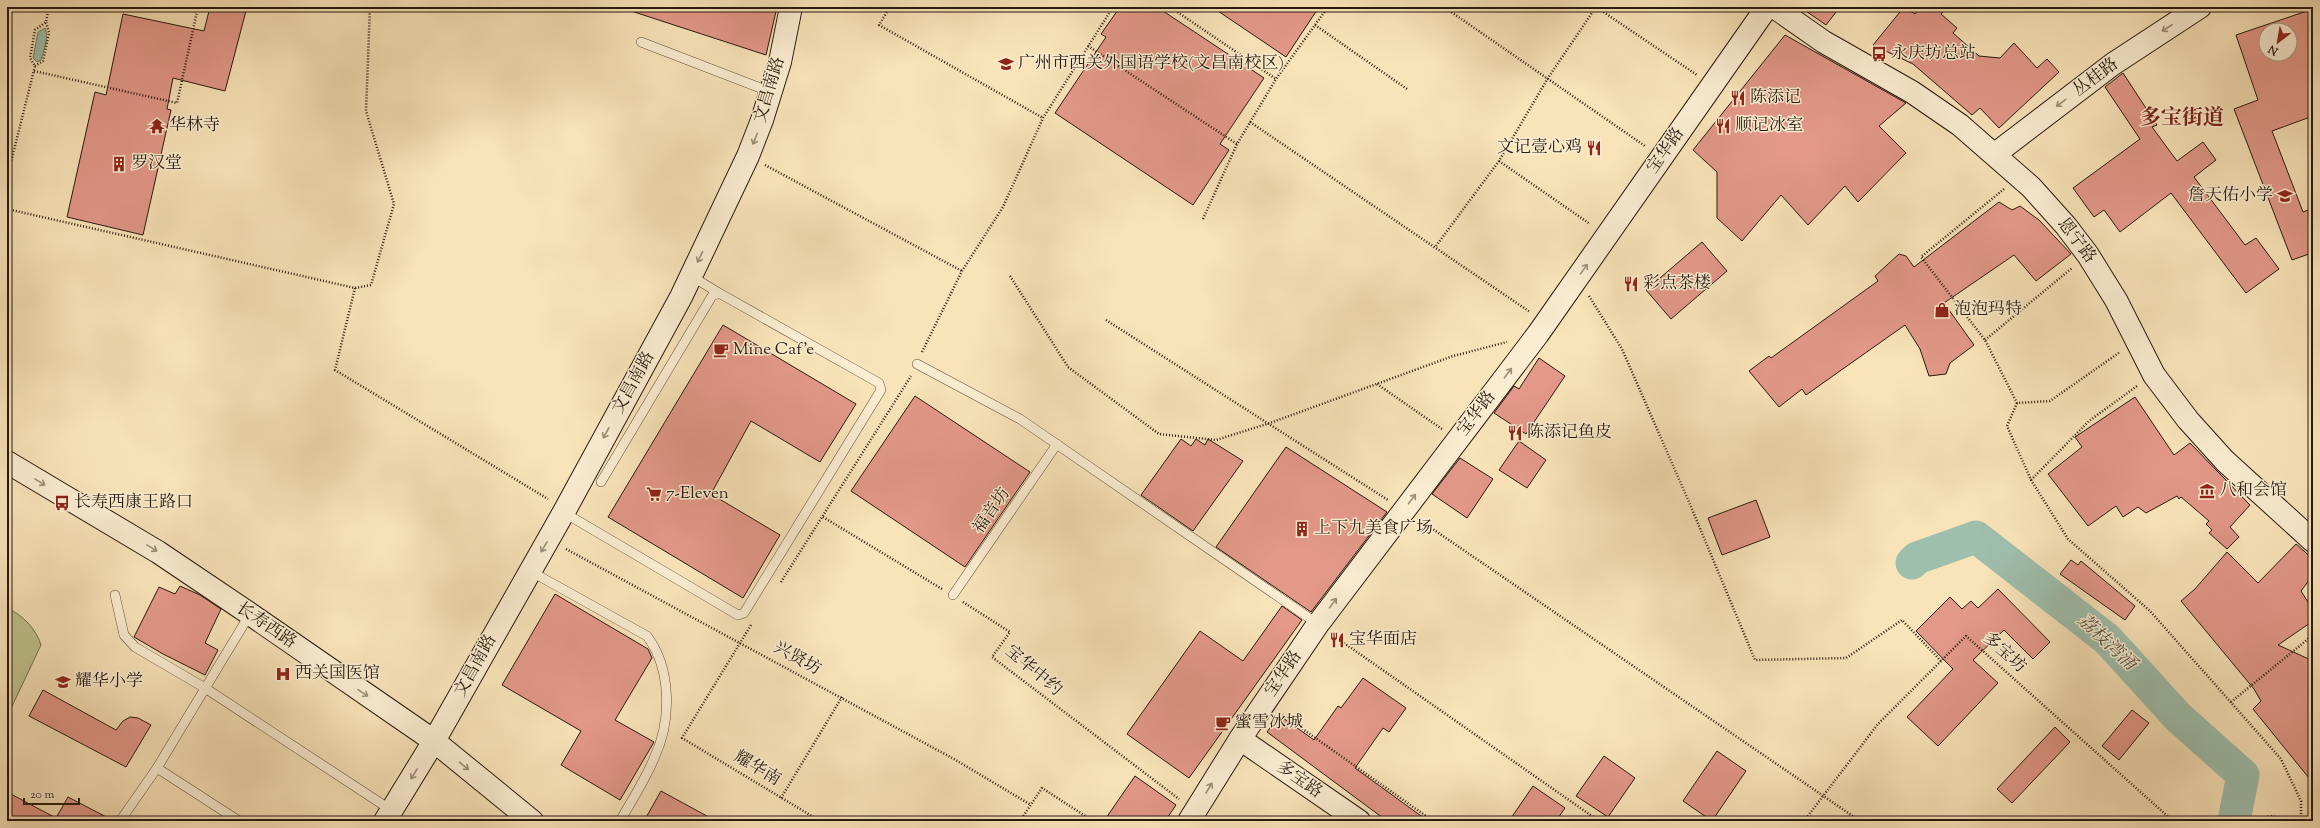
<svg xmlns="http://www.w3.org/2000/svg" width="2320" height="828" font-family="'Sorts Mill Goudy','Noto Serif SC',serif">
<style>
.green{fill:#c0c38d;stroke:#746e4e}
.water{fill:#9ebfad;stroke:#6e7d6d}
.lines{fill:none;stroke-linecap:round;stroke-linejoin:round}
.river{stroke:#9ebfad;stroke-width:33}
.building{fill:#e39889;stroke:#27190e;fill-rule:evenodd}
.lane-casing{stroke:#5c4c39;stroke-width:10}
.secondary-casing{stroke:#27190e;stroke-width:24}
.path{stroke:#27190e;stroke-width:2.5;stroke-dasharray:1 2;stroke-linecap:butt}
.lane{stroke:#fbedd2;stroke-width:9}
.secondary{stroke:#fbedd2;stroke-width:22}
.oneway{stroke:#9c8e7a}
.labels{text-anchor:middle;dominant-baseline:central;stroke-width:3;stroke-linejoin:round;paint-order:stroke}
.poi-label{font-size:17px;fill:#27190e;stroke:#fbedd2;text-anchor:start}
.street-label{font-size:17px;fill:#27190e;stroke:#fbedd2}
.water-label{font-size:18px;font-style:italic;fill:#515346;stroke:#fbedd2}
.district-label{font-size:21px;font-weight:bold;fill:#7a1f14;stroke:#fbedd2}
</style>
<rect width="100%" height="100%" fill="#f9e4ba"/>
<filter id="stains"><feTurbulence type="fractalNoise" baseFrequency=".005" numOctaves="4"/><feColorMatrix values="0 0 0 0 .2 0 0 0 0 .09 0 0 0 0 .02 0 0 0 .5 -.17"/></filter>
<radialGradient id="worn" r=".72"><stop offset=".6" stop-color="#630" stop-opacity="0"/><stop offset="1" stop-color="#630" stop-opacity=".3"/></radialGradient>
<path class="green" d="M7,608C23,615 36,629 41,645L7,717Z"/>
<path class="water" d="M45,28C49,38 44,49 41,60L37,62L33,58L38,32Z"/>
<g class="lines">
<path class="river" d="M1912,563L1917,558L1976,537L2107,639L2178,717L2243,775L2234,821"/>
</g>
<g class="building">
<path d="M210,7H247L225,91L173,78L167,109L171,110L143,235L67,217L95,92L106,95L123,14L204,31Z"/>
<path d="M629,7H777L766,55L628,10Z"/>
<path d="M1120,7H1157L1264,78L1220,144L1229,150L1193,205L1055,113L1106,37L1101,34Z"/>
<path d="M1212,7H1319L1286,57Z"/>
<path d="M1800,7H1840L1826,25Z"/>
<path d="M1904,7L1915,14L1921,7H1947L1941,14L1957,28L1953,33L1979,56L2000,58L2014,43L2037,68L2047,59L2059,72L1999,128L1980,108L1972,115L1913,64L1873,45Z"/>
<path d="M2313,9V116L2272,131L2303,212L2313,208V240L2309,254L2292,260L2234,109L2258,100L2236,35ZM2266,30H2290V54H2266Z"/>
<path d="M1785,35L1906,103L1879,126L1906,153L1858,202L1845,186L1808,225L1781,195L1742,241L1717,218V172L1693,150Z"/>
<path d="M2123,73L2157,125L2152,127L2177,161L2203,142L2216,160L2194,177L2245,245L2256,238L2279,269L2246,293L2171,193L2120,232L2104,210L2094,217L2073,188L2140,139L2105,87Z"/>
<path d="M1999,202L2012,210L2020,206L2039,220L2071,254L2036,281L2014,255L1944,303L1974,345L1950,363L1946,374L1929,376L1920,349L1905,325L1806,395L1802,389L1779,407L1749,371L1769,356L1771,358L1878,281L1875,276L1899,254L1906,256L1914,267Z"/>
<path d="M1702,242L1727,271L1671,319L1646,290Z"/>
<path d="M723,325L856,404L820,462L751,421L711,494L780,535L743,598L608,517Z"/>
<path d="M1539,358L1565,376L1526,434L1494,413L1514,386L1519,389Z"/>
<path d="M915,396L1030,472L965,567L851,491Z"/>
<path d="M2135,397L2174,455L2190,443L2250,505L2230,527L2239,537L2227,549L2209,533L2212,530L2206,524L2209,521L2181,497L2179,499L2177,496L2146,513L2138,507L2123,517L2116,506L2088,526L2048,474L2082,447L2075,437Z"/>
<path d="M1181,439L1191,446L1196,439L1205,445L1208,439L1243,461L1193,531L1141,495Z"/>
<path d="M1519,441L1546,460L1527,488L1499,470Z"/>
<path d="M1286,447L1387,512L1311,612L1216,547Z"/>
<path d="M1460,458L1493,479L1467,518L1432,494Z"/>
<path d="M1756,500L1770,537L1722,555L1708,518Z"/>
<path d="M2296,544L2313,559V575L2301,591L2313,610V621L2278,645L2313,661V783L2253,709L2261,701L2254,689L2181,601L2195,589L2227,552L2258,583Z"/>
<path d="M2071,560L2078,565L2081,561L2135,606L2125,620L2060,574Z"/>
<path d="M180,586L200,595L221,609L205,643L218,650L205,675L163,654L134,637L159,587L175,594Z"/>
<path d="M1998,589L2050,642L2033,659L2004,630L1973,660L1998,683L1938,746L1907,717L1953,669L1916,631L1950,597L1962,609L1971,601L1978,608Z"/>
<path d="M555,594L648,649L652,658L615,720L654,742L620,800L561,765L581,731L502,685Z"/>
<path d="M1282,606L1302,620L1189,778L1127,734L1200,631L1243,661Z"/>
<path d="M1363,678L1406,708L1389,732L1383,728L1355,768L1428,821H1387L1267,732L1279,715L1314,740L1338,706L1341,708Z"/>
<path d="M43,690L116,730L123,721L130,717L138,718L151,725L126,767L29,716Z"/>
<path d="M2132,710L2149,723L2119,760L2102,746Z"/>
<path d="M2055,727L2070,742L2012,803L1997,789Z"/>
<path d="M1717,751L1746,771L1712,821L1683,801Z"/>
<path d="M1604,756L1635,778L1608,817L1576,796Z"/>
<path d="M1135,776L1176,805L1165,821H1104Z"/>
<path d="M1533,786L1565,808L1556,821H1509Z"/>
<path d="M661,791L716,821H644Z"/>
<path d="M7,792L56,818L68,797L114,821H7Z"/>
</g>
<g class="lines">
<g class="lane-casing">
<g id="lane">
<path d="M641,42L771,92"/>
<path d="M691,276L719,293"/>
<path d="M917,364L1020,419L1318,624"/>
<path d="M563,512L738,615L744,613L881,390L879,383L719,293L712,296L601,482"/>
<path d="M530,571L647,636C671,668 672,719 655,756C646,779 632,800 620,821"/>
<path d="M115,595L124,635L135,647L205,688L391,810"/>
<path d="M953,595L1057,444"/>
<path d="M157,768L239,821"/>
<path d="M120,821L157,768L250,614"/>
</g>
</g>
<g class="secondary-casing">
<g id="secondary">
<path d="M1774,7L1824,42L1912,92L1960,125L2031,187L2066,226L2088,255L2116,300L2154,375L2188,420L2225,461L2313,541"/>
<path d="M1995,154L2113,64L2200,7"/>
<path d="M7,462L158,552L250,614L434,741L532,821"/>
<path d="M1240,739L1359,821"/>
<path d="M385,821L434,741L565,510L681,297L748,156L762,120L780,62L791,7"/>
<path d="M1189,821L1240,739L1318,624L1538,334L1767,7"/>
</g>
</g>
<g class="path">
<path d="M890,7L879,25L1043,118"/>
<path d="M1170,7L1276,79"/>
<path d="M1444,7L1645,146"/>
<path d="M1596,7L1697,75"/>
<path d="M1315,25L1407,89"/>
<path d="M1088,46L1237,144"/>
<path d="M35,66L43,61L49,33L46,22"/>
<path d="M34,71L177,103L198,7"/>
<path d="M1250,122L1530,312"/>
<path d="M1499,161L1590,224"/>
<path d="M765,165L962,271"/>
<path d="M7,178L35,66L30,58L35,30L46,22L49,7"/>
<path d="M2004,189L1921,257L1985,340L2017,403L2050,401L2120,352"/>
<path d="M7,209L355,288L371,285L394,204L366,111L370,7"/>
<path d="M1203,219L1237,144L1276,79L1328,7"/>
<path d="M1436,246L1499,161L1548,78L1596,7"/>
<path d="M1010,276L1068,367L1159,434L1216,440L1270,423L1453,356L1507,342"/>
<path d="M355,288L335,370L548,499"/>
<path d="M1589,296L1622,349L1689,502L1755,660L1846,658L1902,620L1941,661"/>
<path d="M1106,320L1388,500"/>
<path d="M1985,340L2072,268"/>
<path d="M922,352L962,271L1003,207L1043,118L1113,7"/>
<path d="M1377,384L1442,429"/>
<path d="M2017,403L2007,426L2031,480L2068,539L2150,611L2281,759L2301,801V821"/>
<path d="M2031,480L2089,421L2137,386"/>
<path d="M823,517L942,589"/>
<path d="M1421,521L1860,821"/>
<path d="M566,549L954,759L1031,805"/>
<path d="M781,582L911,376"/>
<path d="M963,602L1010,632L992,657L1179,799"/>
<path d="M751,625L682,738L820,821"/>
<path d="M1334,636L1599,821"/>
<path d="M2231,702L2313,635"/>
<path d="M1280,713L1433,821"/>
<path d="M781,798L842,697"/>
<path d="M1020,821L1042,788L1093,821"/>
<path d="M1804,821L1878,724L1966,636L2173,821"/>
<path d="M2264,821L2269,816L2299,821"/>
</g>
<use href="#lane" class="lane"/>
<use href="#secondary" class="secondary"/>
</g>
<defs><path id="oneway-shaft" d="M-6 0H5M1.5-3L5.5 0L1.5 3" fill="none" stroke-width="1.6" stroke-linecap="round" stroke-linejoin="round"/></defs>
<g class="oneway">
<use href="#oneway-shaft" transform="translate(2167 28) rotate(147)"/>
<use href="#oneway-shaft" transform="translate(2061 103) rotate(143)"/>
<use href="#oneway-shaft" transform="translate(755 139) rotate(112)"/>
<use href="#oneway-shaft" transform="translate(700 257) rotate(116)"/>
<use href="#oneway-shaft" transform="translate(1584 269) rotate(-55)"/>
<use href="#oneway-shaft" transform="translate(1508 373) rotate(-53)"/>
<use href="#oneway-shaft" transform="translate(606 433) rotate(119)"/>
<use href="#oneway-shaft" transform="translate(40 482) rotate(31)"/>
<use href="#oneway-shaft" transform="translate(1412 499) rotate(-53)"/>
<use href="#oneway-shaft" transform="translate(544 547) rotate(120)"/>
<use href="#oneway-shaft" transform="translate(152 548) rotate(31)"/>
<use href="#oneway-shaft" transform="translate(1333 603) rotate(-54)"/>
<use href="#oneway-shaft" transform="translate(363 693) rotate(34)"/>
<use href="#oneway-shaft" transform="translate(464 766) rotate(39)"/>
<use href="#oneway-shaft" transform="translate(414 774) rotate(122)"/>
<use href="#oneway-shaft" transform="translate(1209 788) rotate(-59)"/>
</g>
<defs>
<g id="bus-bare" transform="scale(1.2)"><path d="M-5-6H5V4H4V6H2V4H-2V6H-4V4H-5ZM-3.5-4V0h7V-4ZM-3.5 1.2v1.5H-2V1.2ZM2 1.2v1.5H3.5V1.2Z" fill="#8f2418" stroke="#fbedd2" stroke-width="2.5" paint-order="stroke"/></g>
<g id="school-bare" transform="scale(1.2)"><path d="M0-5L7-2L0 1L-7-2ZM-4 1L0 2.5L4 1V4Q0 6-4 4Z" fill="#8f2418" stroke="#fbedd2" stroke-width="2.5" paint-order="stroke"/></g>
<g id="restaurant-bare" transform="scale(1.2)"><path d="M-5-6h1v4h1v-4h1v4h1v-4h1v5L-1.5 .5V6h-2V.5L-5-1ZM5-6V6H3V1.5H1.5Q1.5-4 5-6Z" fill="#8f2418" stroke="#fbedd2" stroke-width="2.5" paint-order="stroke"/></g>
<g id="temple-bare" transform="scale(1.2)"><path d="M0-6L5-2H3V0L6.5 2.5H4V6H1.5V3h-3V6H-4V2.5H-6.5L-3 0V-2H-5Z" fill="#8f2418" stroke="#fbedd2" stroke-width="2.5" paint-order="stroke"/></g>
<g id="building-bare" transform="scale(1.2)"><path d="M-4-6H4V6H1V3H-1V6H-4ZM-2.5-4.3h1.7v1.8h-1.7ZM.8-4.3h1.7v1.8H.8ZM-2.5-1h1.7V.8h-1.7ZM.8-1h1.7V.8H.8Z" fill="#8f2418" stroke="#fbedd2" stroke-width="2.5" paint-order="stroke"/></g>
<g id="shop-bare" transform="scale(1.2)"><path d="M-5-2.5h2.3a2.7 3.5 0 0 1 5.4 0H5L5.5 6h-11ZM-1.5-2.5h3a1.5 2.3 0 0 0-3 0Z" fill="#8f2418" stroke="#fbedd2" stroke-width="2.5" paint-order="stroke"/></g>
<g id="cafe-bare" transform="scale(1.2)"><path d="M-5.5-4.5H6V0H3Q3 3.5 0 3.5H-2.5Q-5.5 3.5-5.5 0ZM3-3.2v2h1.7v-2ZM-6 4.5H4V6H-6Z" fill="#8f2418" stroke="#fbedd2" stroke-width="2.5" paint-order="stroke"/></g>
<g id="museum-bare" transform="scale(1.2)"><path d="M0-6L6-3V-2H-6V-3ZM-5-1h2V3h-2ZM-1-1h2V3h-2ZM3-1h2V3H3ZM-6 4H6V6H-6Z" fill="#8f2418" stroke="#fbedd2" stroke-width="2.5" paint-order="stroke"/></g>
<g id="supermarket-bare" transform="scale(1.2)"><path d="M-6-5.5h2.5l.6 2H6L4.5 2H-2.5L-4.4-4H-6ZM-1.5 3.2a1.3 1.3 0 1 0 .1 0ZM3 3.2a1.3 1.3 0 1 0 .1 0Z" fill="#8f2418" stroke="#fbedd2" stroke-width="2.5" paint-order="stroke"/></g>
<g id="hospital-bare" transform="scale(1.2)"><path d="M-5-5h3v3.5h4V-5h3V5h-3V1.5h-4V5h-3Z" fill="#8f2418" stroke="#fbedd2" stroke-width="2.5" paint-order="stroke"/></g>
</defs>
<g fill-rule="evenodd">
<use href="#bus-bare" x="1879" y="54"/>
<use href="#school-bare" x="1006" y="64"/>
<use href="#restaurant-bare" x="1738" y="98"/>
<use href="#temple-bare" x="157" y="126"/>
<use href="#restaurant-bare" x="1723" y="126"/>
<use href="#restaurant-bare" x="1594" y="148"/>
<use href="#building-bare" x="119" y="164"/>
<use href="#school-bare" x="2285" y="196"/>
<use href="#restaurant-bare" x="1631" y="284"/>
<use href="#shop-bare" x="1942" y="310"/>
<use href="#cafe-bare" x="721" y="350"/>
<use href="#restaurant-bare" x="1515" y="433"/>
<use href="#museum-bare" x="2207" y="491"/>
<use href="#supermarket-bare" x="654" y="494"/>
<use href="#bus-bare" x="62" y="503"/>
<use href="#building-bare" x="1302" y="529"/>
<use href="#restaurant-bare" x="1337" y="640"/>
<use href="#hospital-bare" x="283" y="674"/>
<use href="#school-bare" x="63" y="682"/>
<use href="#cafe-bare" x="1223" y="723"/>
</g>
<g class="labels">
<g class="poi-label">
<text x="1891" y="54">永庆坊总站</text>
<text x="1018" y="64">广州市西关外国语学校(文昌南校区)</text>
<text x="1750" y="98">陈添记</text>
<text x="169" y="126">华林寺</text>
<text x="1735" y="126">顺记冰室</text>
<text x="1582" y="148" text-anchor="end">文记壹心鸡</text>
<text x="131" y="164">罗汉堂</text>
<text x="2273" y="196" text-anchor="end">詹天佑小学</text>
<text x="1643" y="284">彩点茶楼</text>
<text x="1954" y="310">泡泡玛特</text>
<text x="733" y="350">Mine Caf'e</text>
<text x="1527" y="433">陈添记鱼皮</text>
<text x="2219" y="491">八和会馆</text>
<text x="666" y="494">7-Eleven</text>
<text x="74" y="503">长寿西康王路口</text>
<text x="1314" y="529">上下九美食广场</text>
<text x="1349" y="640">宝华面店</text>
<text x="295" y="674">西关国医馆</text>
<text x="75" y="682">耀华小学</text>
<text x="1235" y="723">蜜雪冰城</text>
</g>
<g class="street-label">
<text transform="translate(2096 78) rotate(-37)">丛桂路</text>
<text transform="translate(770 90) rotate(-73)">文昌南路</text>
<text transform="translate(1666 151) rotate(-55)">宝华路</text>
<text transform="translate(2076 241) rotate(53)">恩宁路</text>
<text transform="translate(634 383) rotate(-61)">文昌南路</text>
<text transform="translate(1477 414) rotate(-53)">宝华路</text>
<text transform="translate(992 511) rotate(-55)">福音坊</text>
<text transform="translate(266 626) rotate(34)">长寿西路</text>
<text transform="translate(2004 653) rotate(42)">多宝坊</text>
<text transform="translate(797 659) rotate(29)">兴贤坊</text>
<text transform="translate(476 666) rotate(-61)">文昌南路</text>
<text transform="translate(1033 671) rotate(40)">宝华中约</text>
<text transform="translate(1284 674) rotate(-56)">宝华路</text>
<text transform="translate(757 769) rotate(31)">耀华南</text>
<text transform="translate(1299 780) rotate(35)">多宝路</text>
</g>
<g class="water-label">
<text transform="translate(2106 643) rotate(43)">荔枝湾涌</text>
</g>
<g class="district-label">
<text x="2182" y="119">多宝街道</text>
</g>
</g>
<rect width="2320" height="828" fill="none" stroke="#f9e4ba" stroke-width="24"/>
<rect x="8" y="8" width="2304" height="812" fill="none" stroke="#27190e" stroke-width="2"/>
<rect x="12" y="12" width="2296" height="804" fill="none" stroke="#27190e"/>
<g transform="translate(2278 42) rotate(211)"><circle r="19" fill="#fbedd2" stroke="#a69884"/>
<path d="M0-3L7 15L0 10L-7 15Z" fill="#8f2418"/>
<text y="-6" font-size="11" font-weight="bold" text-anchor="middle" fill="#27190e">N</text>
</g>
<path d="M24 798v6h55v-6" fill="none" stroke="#27190e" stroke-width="2"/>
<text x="30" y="798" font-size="12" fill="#27190e" stroke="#fbedd2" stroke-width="3" paint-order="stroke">20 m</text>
<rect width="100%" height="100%" filter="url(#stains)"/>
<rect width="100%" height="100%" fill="url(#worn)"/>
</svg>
